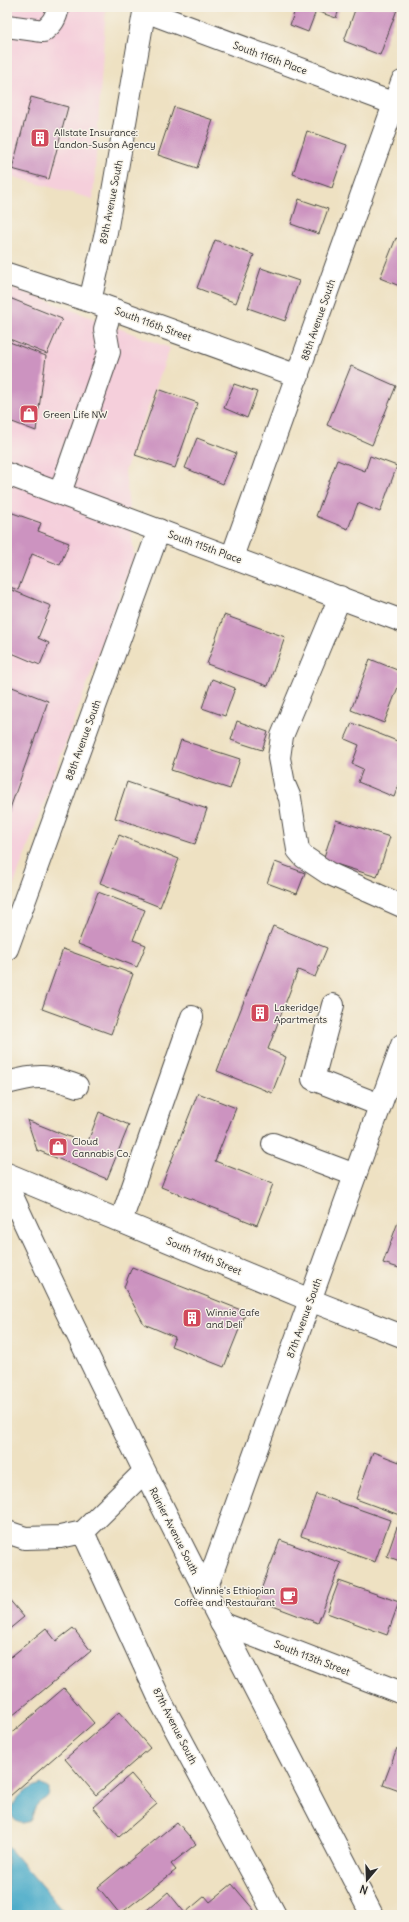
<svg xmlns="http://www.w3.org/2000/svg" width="409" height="1922" font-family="Delius,sans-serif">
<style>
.built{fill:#f5cfdb}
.water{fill:#4aabc9;stroke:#3a6b7a}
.building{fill:#cc93c0}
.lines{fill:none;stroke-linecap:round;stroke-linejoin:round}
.minor-casing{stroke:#484642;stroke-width:24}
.major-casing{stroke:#484642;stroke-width:24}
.minor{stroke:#fff;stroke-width:22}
.major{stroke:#fff;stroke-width:22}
.labels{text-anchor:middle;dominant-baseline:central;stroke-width:3;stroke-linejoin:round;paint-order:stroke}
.street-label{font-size:10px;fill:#2b2b2b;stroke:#f7f3e8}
.poi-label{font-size:10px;fill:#2b2b2b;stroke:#f7f3e8;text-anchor:start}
</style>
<rect width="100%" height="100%" fill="#f7f3e8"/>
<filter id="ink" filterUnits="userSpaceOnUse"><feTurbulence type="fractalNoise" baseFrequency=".025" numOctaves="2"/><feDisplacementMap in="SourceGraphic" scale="8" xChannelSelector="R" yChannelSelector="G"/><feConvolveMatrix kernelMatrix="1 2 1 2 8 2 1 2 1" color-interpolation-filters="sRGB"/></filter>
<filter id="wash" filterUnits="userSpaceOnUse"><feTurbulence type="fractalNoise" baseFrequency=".012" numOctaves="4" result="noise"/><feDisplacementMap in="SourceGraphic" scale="16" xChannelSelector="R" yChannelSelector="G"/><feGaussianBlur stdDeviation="0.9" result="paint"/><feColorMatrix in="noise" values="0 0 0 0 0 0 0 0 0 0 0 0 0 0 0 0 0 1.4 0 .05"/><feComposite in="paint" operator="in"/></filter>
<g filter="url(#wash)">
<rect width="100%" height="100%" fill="#eee1c2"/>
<g class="built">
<path d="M7,7H106L93,199L7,175Z"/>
<path d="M7,285L170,348L125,471L134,556L7,904Z"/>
</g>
<g class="water">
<path d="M41,1784L49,1789C50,1800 42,1798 36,1806C33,1811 33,1816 30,1821C21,1825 15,1823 11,1814C13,1797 27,1789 41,1784Z"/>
<path d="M7,1846L67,1915H7Z"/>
</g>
<g id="blocks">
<g class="building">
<path d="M296,7H340L336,18L316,11L308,32L290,25Z"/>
<path d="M356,7H398L380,55L344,41Z"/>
<path d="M31,97L68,107L49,179L12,169Z"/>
<path d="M174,107L213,120L197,168L158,155Z"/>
<path d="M307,131L347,145L332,188L293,174Z"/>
<path d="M299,199L328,209L319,234L291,224Z"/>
<path d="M396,238L402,241V287L380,278Z"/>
<path d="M215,240L254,255L236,303L197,288Z"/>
<path d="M261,268L299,281L285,321L248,308Z"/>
<path d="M7,297L62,319L47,354L7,338Z"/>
<path d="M7,341L46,356L36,431L7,420Z"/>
<path d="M351,366L396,386L372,445L327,425Z"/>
<path d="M234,384L257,392L247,418L224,408Z"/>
<path d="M158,389L198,403L175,468L135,455Z"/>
<path d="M197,438L236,453L223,484L185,468Z"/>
<path d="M370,456L397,466L380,512L358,503L348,529L316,516L337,460L365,471Z"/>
<path d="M7,511L41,523L38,531L69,543L60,565L32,554L18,590L7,586Z"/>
<path d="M7,588L51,606L38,638L49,643L40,665L7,651Z"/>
<path d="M224,615L285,637L268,686L207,664Z"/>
<path d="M370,659L402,672V677L384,723L351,710Z"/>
<path d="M212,679L235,688L225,716L202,708Z"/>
<path d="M7,685L48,701L7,817Z"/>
<path d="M237,721L268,732L262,750L231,740Z"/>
<path d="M352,723L402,743V776L394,797L358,782L363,769L352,764L359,745L345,739Z"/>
<path d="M181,740L240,759L230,789L171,770Z"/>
<path d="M127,782L207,809L195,844L115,818Z"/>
<path d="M336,820L390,837L377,877L323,860Z"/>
<path d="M119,835L179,859L160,907L100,883Z"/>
<path d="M275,862L305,873L297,894L267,883Z"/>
<path d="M98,892L145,910L133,940L146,945L137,967L78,944Z"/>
<path d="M273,926L327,948L315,977L298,970L268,1049L286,1057L272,1093L217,1071Z"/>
<path d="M63,949L133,974L111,1034L42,1009Z"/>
<path d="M198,1093L236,1108L215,1161L273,1184L257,1225L161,1187Z"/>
<path d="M99,1112L129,1125L107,1179L37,1150L27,1120L87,1144Z"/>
<path d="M402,1211V1269L383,1263Z"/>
<path d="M132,1267L246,1312L224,1367L171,1346L175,1337L144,1324L124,1287Z"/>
<path d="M373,1452L402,1463V1516L356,1499Z"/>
<path d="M316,1494L390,1520L375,1562L301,1536Z"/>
<path d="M397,1527L402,1529V1562L387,1556Z"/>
<path d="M280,1540L341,1563L318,1623L257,1600Z"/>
<path d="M339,1581L399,1602L387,1635L327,1613Z"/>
<path d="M7,1597L24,1617L7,1631Z"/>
<path d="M46,1628L56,1641L73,1628L91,1651L12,1716L7,1710V1660Z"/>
<path d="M64,1688L94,1723L10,1796L7,1793V1737Z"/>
<path d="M119,1712L150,1748L96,1795L65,1759Z"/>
<path d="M397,1748L402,1750V1792L383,1785Z"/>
<path d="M131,1774L157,1804L119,1837L93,1807Z"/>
<path d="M177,1822L196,1844L171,1864L176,1870L120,1914L98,1887Z"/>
<path d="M232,1884L254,1910L248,1915H141L168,1892L185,1913L205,1896L210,1902Z"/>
</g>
</g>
</g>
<g filter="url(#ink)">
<use href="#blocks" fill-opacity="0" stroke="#484642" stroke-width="1"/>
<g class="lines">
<g class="minor-casing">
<g id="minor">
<path d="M145,11L395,104"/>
<path d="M7,26L43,31C52,24 56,19 58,7"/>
<path d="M7,274L90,301L298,376"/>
<path d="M90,301L106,232L145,7"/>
<path d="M7,474L402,621"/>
<path d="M60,493L109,352L105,329L111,309"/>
<path d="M232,557L402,82"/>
<path d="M340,597L282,736L279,758L284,784L290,798L298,850L304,857L328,873L402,906"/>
<path d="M7,949L159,530"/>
<path d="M333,1005L313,1079L380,1105"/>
<path d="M7,1083C39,1074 46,1075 77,1086"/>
<path d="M273,1144L355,1175"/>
<path d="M7,1174L310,1300L402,1336"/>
<path d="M121,1221L192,1017"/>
<path d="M7,1532L25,1538L60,1537L83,1532L144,1472"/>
<path d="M83,1532L161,1702L275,1915"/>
<path d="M205,1592L402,1045"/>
<path d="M221,1623L402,1693"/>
</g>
</g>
<g class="major-casing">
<path id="major" d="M7,1185C121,1433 247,1673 372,1915"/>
</g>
<use href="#minor" class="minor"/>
<use href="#major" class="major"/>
</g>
</g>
<defs>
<g id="building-square" transform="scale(1)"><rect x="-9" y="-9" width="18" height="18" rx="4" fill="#d1495b" stroke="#f7f3e8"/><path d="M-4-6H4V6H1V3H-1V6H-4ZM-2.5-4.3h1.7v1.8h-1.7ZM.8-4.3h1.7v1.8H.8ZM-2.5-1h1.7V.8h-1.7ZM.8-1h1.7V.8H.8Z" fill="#fff"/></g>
<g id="shop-square" transform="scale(1)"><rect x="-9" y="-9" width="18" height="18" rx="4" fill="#d1495b" stroke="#f7f3e8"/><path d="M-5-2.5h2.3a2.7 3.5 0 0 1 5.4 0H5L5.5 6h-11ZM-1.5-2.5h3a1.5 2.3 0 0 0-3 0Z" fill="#fff"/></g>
<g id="cafe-square" transform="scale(1)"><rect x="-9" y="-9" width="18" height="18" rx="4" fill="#d1495b" stroke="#f7f3e8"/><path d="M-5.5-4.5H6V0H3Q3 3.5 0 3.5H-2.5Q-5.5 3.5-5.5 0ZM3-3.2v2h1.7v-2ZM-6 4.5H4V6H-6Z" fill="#fff"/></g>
</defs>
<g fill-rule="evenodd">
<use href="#building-square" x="40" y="138"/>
<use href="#shop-square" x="29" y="414"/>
<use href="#building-square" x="260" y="1013"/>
<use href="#shop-square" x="58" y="1147"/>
<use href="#building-square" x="192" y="1318"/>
<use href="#cafe-square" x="289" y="1596"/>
</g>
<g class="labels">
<g class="street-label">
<text transform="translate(270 58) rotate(20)">South 116th Place</text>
<text transform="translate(111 202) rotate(-79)">89th Avenue South</text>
<text transform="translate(318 320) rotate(-71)">88th Avenue South</text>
<text transform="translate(153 324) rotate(20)">South 116th Street</text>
<text transform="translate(205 547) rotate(20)">South 115th Place</text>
<text transform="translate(83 740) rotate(-70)">88th Avenue South</text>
<text transform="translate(204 1256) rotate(23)">South 114th Street</text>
<text transform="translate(304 1318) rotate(-70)">87th Avenue South</text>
<text transform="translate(174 1531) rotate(63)">Rainier Avenue South</text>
<text transform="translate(312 1658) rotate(21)">South 113th Street</text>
<text transform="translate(175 1726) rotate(63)">87th Avenue South</text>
</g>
<g class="poi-label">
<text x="54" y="132">Allstate Insurance:<tspan x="54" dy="12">Landon-Suson Agency</tspan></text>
<text x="43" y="414">Green Life NW</text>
<text x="274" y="1007">Lakeridge<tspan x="274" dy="12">Apartments</tspan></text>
<text x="72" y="1141">Cloud<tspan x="72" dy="12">Cannabis Co.</tspan></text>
<text x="206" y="1312">Winnie Cafe<tspan x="206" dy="12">and Deli</tspan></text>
<text x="275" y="1590" text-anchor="end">Winnie's Ethiopian<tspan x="275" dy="12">Coffee and Restaurant</tspan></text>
</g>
</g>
<rect width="409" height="1922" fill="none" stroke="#f7f3e8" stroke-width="24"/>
<g transform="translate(367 1880) rotate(199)" stroke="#f7f3e8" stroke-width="3" paint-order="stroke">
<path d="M0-3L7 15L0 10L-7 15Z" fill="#2b2b2b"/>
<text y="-6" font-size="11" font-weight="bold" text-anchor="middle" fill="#2b2b2b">N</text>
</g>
</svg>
